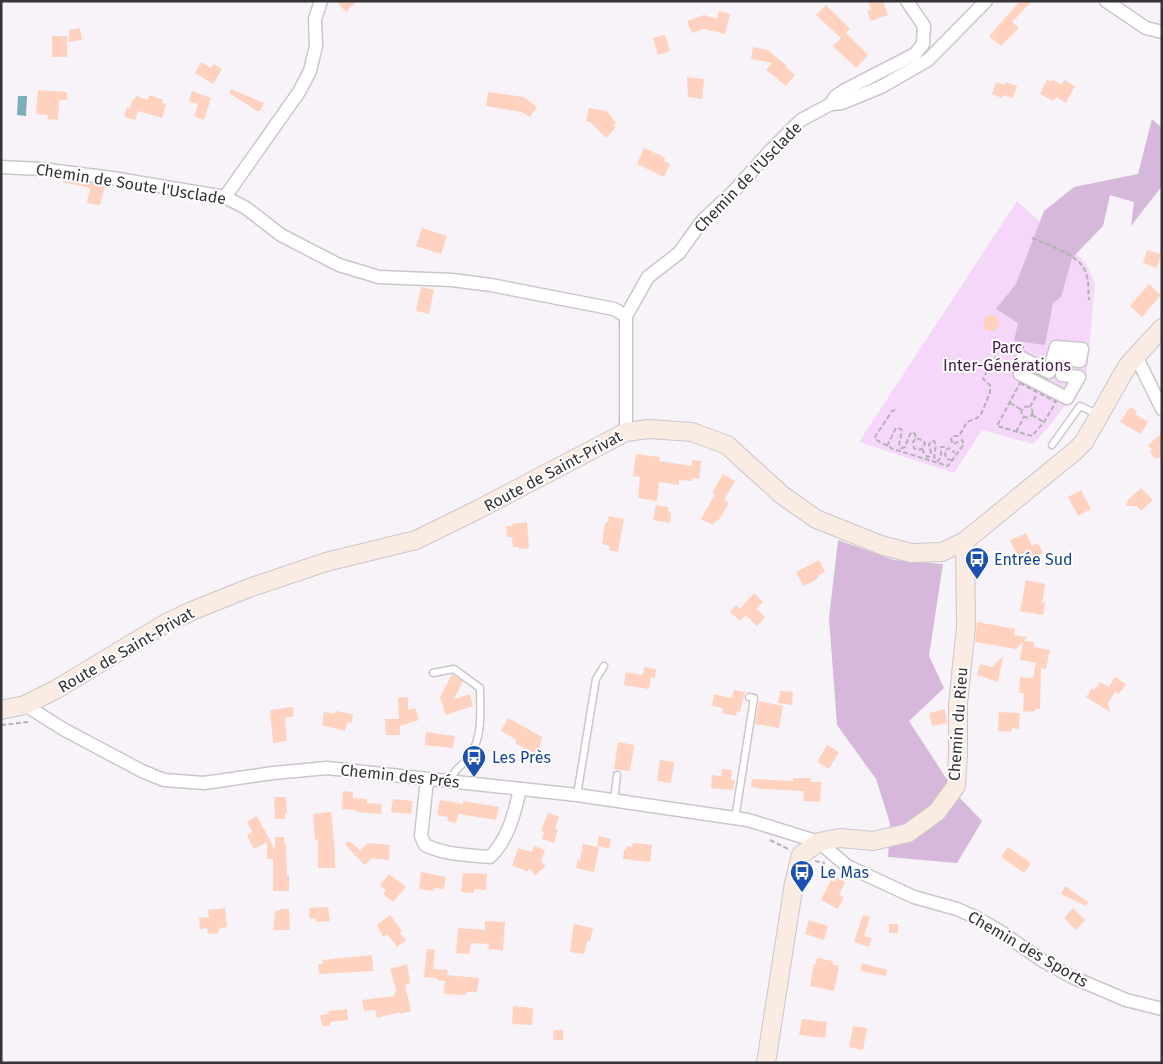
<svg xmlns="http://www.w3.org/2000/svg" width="1163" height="1064" font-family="'Fira Sans',sans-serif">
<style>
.green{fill:#f4d7f9}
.forest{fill:#d5b8da}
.water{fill:#7aafb9}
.building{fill:#ffd2bf}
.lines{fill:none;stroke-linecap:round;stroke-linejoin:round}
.lane-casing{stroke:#cbc6cb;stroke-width:9}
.street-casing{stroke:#cbc6cb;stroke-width:15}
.secondary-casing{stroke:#cbc6cb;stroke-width:20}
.path{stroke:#b5b2b6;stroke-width:2;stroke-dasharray:5 2.5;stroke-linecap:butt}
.lane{stroke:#fff;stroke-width:6}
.street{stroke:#fff;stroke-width:12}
.secondary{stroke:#faebe3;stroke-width:18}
.labels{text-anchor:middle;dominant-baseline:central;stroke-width:4;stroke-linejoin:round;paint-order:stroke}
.street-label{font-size:16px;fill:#353336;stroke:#fff}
.park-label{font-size:16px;fill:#46214c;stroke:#fff}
.transit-label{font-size:16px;fill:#164399;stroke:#fff;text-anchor:start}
</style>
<rect width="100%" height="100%" fill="#f7f3f8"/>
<path class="green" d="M1017,201L1085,262L1095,283L1086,382L1078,385L1070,399L1050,425L1033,444L982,430L954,473L859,442Z"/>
<g class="forest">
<path d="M1152,119L1162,128V186L1131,226L1134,202L1110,195L1103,226L1072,258L1061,297L1053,303L1045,345L1014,341L1018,323L996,309L1016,284L1044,211L1074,187L1138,174Z"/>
<path d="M838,540L894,560L943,564L929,656L944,688L909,721L957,795L982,821L957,863L888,857L890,823L876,779L837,725L829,618Z"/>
</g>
<path class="water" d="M18,96H27L26,116L17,115Z"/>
<g class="building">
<path d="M336,1H357L346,12Z"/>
<path d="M868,1H883L888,15L871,21L867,11L871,9Z"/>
<path d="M1020,1H1032L1012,22L1019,28L1001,46L989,36Z"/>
<path d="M826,5L850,29L846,33L868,55L856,68L833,46L844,35L841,38L816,15Z"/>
<path d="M719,11L730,14L725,34L704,29L692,33L687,21L704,15L717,19Z"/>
<path d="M80,28L82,40L69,42V30Z"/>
<path d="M665,35L670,51L658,55L653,38Z"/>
<rect x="52" y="36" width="15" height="21"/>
<path d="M753,47L768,50L787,66H785L795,75L786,86L766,70L772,63L751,59Z"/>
<path d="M201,62L211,68L214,64L222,69L213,84L195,73Z"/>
<path d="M687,77L704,79L702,99L688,97Z"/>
<path d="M1047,79L1052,82L1053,80L1062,85L1064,80L1075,86L1066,103L1056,97L1053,101L1040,94Z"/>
<path d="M996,82L1005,85V82L1017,86L1013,98L1002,95V98L992,94Z"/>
<path d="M231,89L264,103L260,111H257L229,93Z"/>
<path d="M38,90L67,92V100H59L58,120L47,119L48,115L36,114Z"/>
<path d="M192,91L211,98L204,120L194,116L198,104L189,101Z"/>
<path d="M488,92L524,97L537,107L530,117L522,112L486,106Z"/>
<path d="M149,95L163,100L162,103L166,104L162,118L138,111L135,120L124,117L127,107L130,108L133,99H135L136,96L148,100Z"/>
<path d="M589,108L607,111L616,123L614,125L616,127L606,138L590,122L586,121Z"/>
<path d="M644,148L660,155L665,158L664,161L670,164L664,177L637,164Z"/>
<path d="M64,180L105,185L100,205L87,203L90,188L63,182Z"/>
<path d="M422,228L447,236L441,254L416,246Z"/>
<path d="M1147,250L1161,254L1157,268L1143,263Z"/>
<path d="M1149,284L1161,295L1142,317L1130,306Z"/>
<path d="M421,287L434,290L429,314L416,311Z"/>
<circle cx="991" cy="323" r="8"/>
<path d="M1130,407L1137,411L1135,414L1148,422L1141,434L1120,422Z"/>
<path d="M1162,433V461L1159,457L1156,459L1150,452L1152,450L1148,445Z"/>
<path d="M636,454L660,457L659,461L692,466V460L701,461L699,479L692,478V481L679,480V485L659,482L657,501L638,498L640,477L633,476Z"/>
<path d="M723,474L735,481L724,500L729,503L718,521L716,520L713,525L701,519L715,494L712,493Z"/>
<path d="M1141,488L1153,500L1141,511L1137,506H1126L1128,500Z"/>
<path d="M1081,490L1091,509L1078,516L1068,497Z"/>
<path d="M656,505L668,507V511H670L671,514L670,523L653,520Z"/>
<path d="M608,516L624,519L618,552L609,550L610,546L602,544L605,524L609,521Z"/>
<path d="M527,522L529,548L519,549V547H513L512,537H507L506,526H512V524Z"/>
<path d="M1026,533L1032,546L1038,543L1043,553L1021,564L1010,540Z"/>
<path d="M819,560L825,572L819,575L816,580L803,586L796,572Z"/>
<path d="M1026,580L1045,584L1042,603H1045L1043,615L1020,611Z"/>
<path d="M754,593L763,602L757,609L765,617L757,626L746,615L740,621L730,612L736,605L740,609Z"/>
<path d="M977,622L1015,629L1014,635L1027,637L1024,641L1034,642V647L1050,650L1046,669L1041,668L1040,709H1035V711L1023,712L1024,693H1019L1020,677L1033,678L1036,663L1020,660L1023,642L1016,649L975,642Z"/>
<path d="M1003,656L998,682L977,675L980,664L992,667Z"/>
<path d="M644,667L656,669L655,678L651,677L649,689L624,685L626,672L643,675Z"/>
<path d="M452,674L463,681L454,699L470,694L473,706L446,715L440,698Z"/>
<path d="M1115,677L1126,684L1119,694L1115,692L1108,703L1110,712L1086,697L1092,688L1094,690L1100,682L1109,687Z"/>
<path d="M734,690L745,692L740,712L737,711L736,716L722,713L723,708L712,706L714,694L732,698Z"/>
<path d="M780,691L793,692L792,705L778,703Z"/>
<path d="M408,697V710L415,708L419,720L400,726V735H386L385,719H399L398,698Z"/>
<path d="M759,701L783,706L779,728L755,724Z"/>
<path d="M293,707L294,716L285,718L287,741L273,743L270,710Z"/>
<path d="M945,709L947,723L932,726L929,713Z"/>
<path d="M335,711L353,714L352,723L347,722L345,731L322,725L324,712L335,714Z"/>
<path d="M999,712L1020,713L1019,729L1012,728L1011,732L998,731Z"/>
<path d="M508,718L542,737L538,753H534L515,743L517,740L501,731Z"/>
<path d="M426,732L455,736L453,748L425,745Z"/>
<path d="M618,742L634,745L630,771L614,769Z"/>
<path d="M827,745L839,752L829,769L817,762Z"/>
<path d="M660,760L674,762L671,783L657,781Z"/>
<path d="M722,769L732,770L731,780H735L733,790L711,788L712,775L721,776Z"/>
<path d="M793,778H811V782H821L820,802L803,801L804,791L763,789L751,787L752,779L793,781Z"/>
<path d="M343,791L353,792V798L367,799V803L382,804L381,814L356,812V810L342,809Z"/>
<path d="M274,797H286L287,813H285V819H275Z"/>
<path d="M393,799L413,801L411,814L391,812Z"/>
<path d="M440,800L463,804V801L499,807L496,820L458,814L456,823L447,821L448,817L437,815Z"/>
<path d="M331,812L335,850V868H318V839L315,840L313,814Z"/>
<path d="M548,813L559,817L555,829L558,830L554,843L542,839L544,832L541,831Z"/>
<path d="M257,816L275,850V837H284L285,846L286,845L287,875H289V891H273V859H267V842L254,849L247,835L252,832L247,822Z"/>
<path d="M599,836L611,839L609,849L597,846Z"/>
<path d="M349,841L360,850L368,843L390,845L389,860L370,858L371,859L364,865L356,856H353L355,855L345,844Z"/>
<path d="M633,843L652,845L650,862L623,859L624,850H626L627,846L632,847Z"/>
<path d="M583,844L599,847L594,872L576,868L578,859L580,860Z"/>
<path d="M534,846L545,850L541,861L546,866L535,875L530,869L526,872L524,870L512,866L518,848L532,852Z"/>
<path d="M1008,847L1031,863L1024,873L1001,857Z"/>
<path d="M421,872L446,877L444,889L434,888V891L419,889Z"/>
<path d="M463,873L487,874L486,890L474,889V893L461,892Z"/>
<path d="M389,874L406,887L393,902L383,894L386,890L380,885Z"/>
<path d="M837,878L845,882L839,895L844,897L838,909L821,900L831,880L835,882Z"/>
<path d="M1065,886L1088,902L1086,906L1061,894Z"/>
<path d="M328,907L330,921L316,922V918L310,919L309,908Z"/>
<path d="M225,908L227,927L220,928L218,933L208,934L207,928L200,929L199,918L209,917L208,910Z"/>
<path d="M1073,908L1085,920L1076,930L1064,918Z"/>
<path d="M282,909H289L290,930H273L275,912Z"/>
<path d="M390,915L402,931L400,933L406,940L397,947L387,934L383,937L377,925Z"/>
<path d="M863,915L870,917L864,936L872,938L869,947L854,942Z"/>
<path d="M809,920L828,926L824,940L805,934Z"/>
<path d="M485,921L505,922L503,950L488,949L489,944L471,943L469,954L456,953L458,928L485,930Z"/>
<path d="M574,924L593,928L590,941H587L584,954L570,952Z"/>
<rect x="889" y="924" width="9" height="9"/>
<path d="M427,949L435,950L433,969L448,970L447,975L479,978L477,992H466V995L444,994L445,981L437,980V978L424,977Z"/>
<path d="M372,955L373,971L319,974L318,964H323L322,960Z"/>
<path d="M817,958L833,961L832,964L839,966L834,991L810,986L814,964H816Z"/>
<path d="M862,963L887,970L886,976L861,971Z"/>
<path d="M407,964L410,983L405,985L411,1011L400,1014V1012L377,1018L375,1010L364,1011L362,1000L395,996L394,993L397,992L390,969Z"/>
<path d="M513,1006L533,1008L532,1025L512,1024Z"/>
<path d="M347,1009L348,1020L330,1022V1026H322L320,1015L329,1014L328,1011Z"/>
<path d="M802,1019L827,1022L825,1038L799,1035Z"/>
<path d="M853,1026L867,1028L863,1050L849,1047Z"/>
<path d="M554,1030H563V1040H553Z"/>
</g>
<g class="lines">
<g class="lane-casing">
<g id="lane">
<path d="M1052,445L1080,406L1099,415"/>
<path d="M433,673L454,669L480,688C480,709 483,735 471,754C464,766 454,767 451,781"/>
<path d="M577,795L596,679L604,666"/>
<path d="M614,801L617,775"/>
<path d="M735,819L754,698L749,697"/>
</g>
</g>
<g class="street-casing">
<g id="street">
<path d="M1106,1L1146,28L1162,32"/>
<path d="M831,104L842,103L881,87L928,60L986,1"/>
<path d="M1,167L41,169L112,178L225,197L246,208L281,235L339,265L379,277L452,280L491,285L614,309L626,316"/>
<path d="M225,197L299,92L310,71L316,46L315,19L321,1"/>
<path d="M1056,347L1082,349L1080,361L1064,359L1062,375L1079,377L1067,398L1020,374L1022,358L1049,372Z"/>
<path d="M1136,356L1162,409"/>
<path d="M626,432V316L648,277L679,253L702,221L734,191L770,151L801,120L831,104L835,97L845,90L915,54L923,44L924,26L907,1"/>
<path d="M25,705L63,729L142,771L164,780L204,783L273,773L327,768L577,795L748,820L819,842L847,866L914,897L957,909L975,917L1001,932L1043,961L1072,977L1126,1000L1162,1009"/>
<path d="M427,780L421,836L425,845C446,855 468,855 490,857C508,840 515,812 520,789"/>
</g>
</g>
<g class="secondary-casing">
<g id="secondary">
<path d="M1,710L25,705L55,690L166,623L194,610L249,588L326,562L416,540L477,510L626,432L649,429L692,432L727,445L782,495L816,519L881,545L911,553L942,552L965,541L1075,451L1084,442L1128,365L1162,328"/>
<path d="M766,1063L794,883L801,855L819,842L840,838L873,841L908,833L937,812L956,786L958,754V704L966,627L965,541"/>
</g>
</g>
<g class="path">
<path d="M1032,238C1048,246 1080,254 1086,273C1089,281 1088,291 1089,300"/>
<path d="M1008,371L994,370L997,343L1023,345V348"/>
<path d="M1020,383L1056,402L1044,422L1032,436L997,426Z"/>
<path d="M1010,403L1022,410"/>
<circle cx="1027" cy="412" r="5.5"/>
<path d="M1030,407L1036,396"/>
<path d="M895,410L892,411L875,437V439L893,449L948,466L964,444L962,440L953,444L951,439L954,436H959L967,422L977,418L981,414L990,393V385L983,379L988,369L994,370"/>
<path d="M1032,415L1044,422"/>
<path d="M1016,432L1024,417"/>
<path d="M887,446L896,428L901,429L902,431L899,444L901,448L905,447L910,434L913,432L915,434L916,438L913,442L914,448L917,450L922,449L925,444L924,441L916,438"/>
<path d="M922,449L925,455L928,457L930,456L931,452L929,445L931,441H934L936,445L934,457L938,461L941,457V447H944L947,449"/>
<path d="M952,460L947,459L945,455L946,450L949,448L955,453"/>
<path d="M1,725L28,722"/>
<path d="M770,840L788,849"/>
<path d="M815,861L825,863"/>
</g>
<use href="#lane" class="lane"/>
<use href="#street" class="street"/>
<use href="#secondary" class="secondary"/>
</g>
<defs>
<g id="bus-pin" transform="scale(1.25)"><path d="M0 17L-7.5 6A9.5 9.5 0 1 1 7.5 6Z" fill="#1a4fb4" stroke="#fff"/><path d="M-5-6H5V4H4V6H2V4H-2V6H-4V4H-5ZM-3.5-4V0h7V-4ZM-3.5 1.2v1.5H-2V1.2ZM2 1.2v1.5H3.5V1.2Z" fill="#fff"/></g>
</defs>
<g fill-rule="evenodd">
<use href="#bus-pin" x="977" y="559"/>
<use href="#bus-pin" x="474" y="757"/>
<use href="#bus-pin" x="802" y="872"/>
</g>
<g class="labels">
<g class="street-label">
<text transform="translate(748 177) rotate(-46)">Chemin de l'Usclade</text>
<text transform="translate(131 184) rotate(9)">Chemin de Soute l'Usclade</text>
<text transform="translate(553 471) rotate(-28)">Route de Saint-Privat</text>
<text transform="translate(126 650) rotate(-30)">Route de Saint-Privat</text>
<text transform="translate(958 724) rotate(-86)">Chemin du Rieu</text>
<text transform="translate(400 776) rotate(6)">Chemin des Prés</text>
<text transform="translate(1028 949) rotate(30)">Chemin des Sports</text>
</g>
<g class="park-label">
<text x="1007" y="347">Parc<tspan x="1007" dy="18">Inter-Générations</tspan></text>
</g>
<g class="transit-label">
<text x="994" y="559">Entrée Sud</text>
<text x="492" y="757">Les Près</text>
<text x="820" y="872">Le Mas</text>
</g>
</g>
<rect width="1163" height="1064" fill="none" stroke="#353336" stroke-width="5"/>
</svg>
